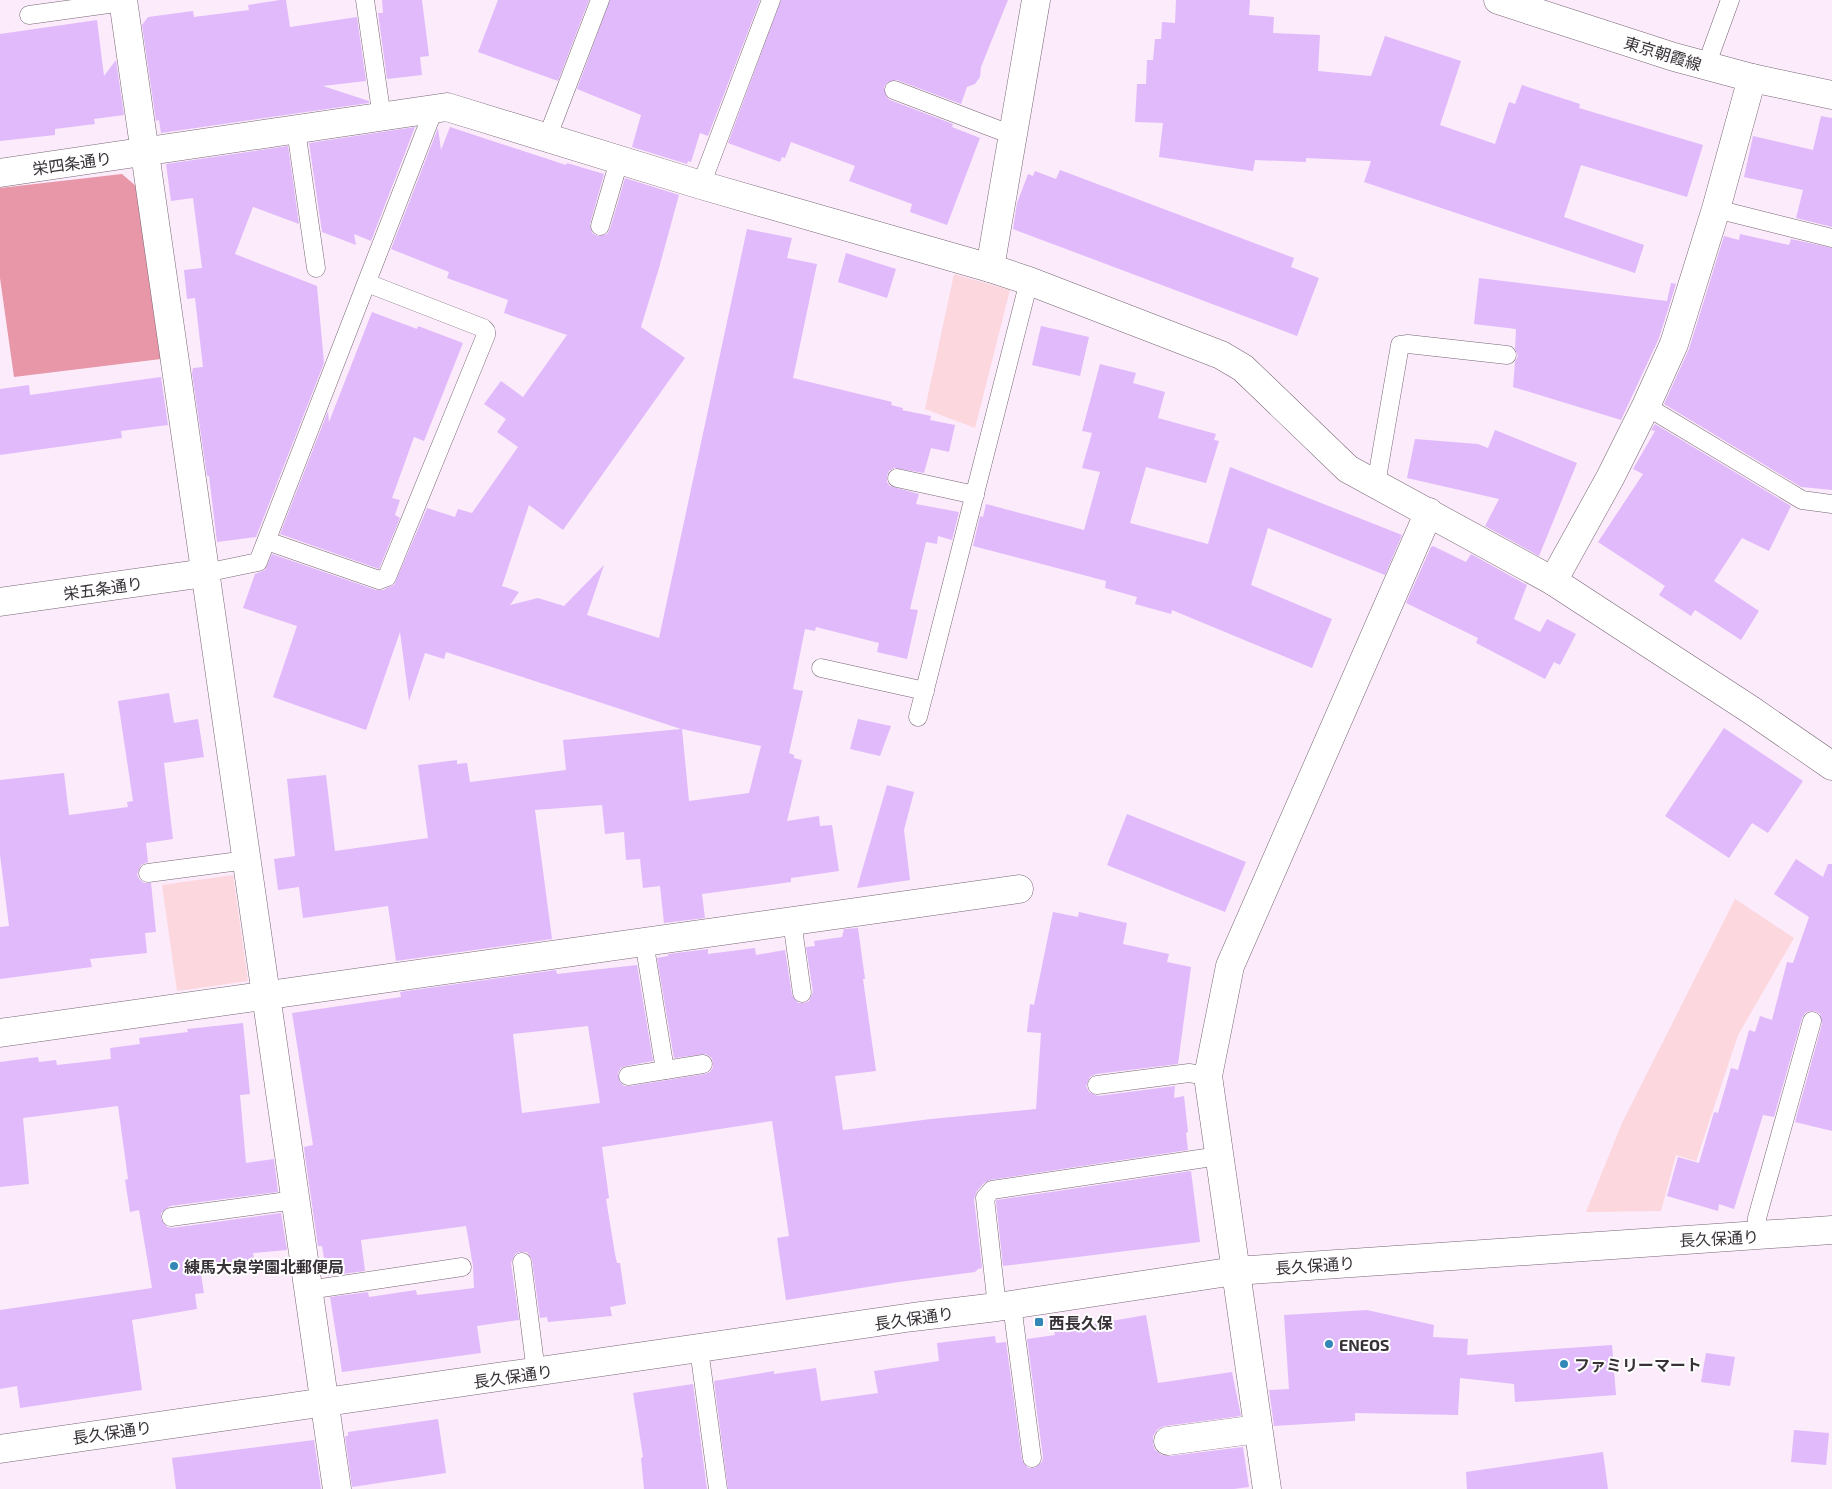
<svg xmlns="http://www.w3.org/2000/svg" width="1832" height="1489" font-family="'Exo 2','Noto Sans JP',sans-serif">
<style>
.green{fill:#fcd7dd}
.forest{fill:#e897a8}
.building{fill:#e1bafc;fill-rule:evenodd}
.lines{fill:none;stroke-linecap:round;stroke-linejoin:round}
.lane-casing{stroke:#766674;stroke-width:19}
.street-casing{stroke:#766674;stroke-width:29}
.secondary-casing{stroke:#766674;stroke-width:29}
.lane{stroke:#fff;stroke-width:18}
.street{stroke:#fff;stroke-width:28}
.secondary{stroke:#fff;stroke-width:28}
.poi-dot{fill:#3387b7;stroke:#fefefe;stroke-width:2}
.labels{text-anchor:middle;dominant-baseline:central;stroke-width:4;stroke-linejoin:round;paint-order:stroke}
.street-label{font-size:16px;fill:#383238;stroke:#fefefe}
.poi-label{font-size:16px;font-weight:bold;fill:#383238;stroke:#fefefe;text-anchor:start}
</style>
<rect width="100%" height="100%" fill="#fcebfa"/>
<g class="green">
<path d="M954,274L1010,290L975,428L925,409Z"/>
<path d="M233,875L248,981L177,991L162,885Z"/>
<path d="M1735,899L1794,938L1738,1035L1696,1161L1676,1155L1661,1211L1586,1212L1622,1123Z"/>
</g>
<path class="forest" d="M122,174L137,187L161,359L14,377L0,278V188Z"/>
<g class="building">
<path d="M280,0H286L290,27L357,17L366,81L323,86L369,101V103L161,133L159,120L156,121L142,25L148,17L193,11L194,17L249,10L248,5Z"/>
<path d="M382,0H422L429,56L420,57L422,75L387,79L378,13H383Z"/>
<path d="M498,0H589L558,81L478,52Z"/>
<path d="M610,0H760L708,136L700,133L691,162L688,161L687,164L632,147L641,115L577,89Z"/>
<path d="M781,0H1008L981,67L980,77L975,84L967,87L961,104L897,80L888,82L884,87L886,96L890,100L953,124L952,127L980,138L947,225L910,212L912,204L849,181L855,166L791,142L785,158L782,157L780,162L728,143Z"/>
<path d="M1176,0H1250L1249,15L1274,17L1273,33L1320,35L1318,71L1371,76L1385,36L1461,61L1440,125L1495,144L1509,102L1515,104L1522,85L1580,104L1579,108L1703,145L1687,197L1581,165L1564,217L1644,245L1635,273L1364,182L1371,161L1306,158V162L1255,160L1253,171L1159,157L1163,123L1135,122L1137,84H1146L1147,60H1153L1155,39H1161L1162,22L1175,23Z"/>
<path d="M97,20L104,76L116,60L124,115L94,119L95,124L55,129V135L0,141V34Z"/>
<path d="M1821,116L1832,118V227L1796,218L1803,190L1744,177L1753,136L1813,150Z"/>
<path d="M415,127L371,241L354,234L356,245L322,232L309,143Z"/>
<path d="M450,127L566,165L567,163L604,174L590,224L592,233L598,236L607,234L610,229L625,178L679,195L659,268L641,327L685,358L563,530L529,505L502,586L519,592L510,605L538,598L564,606L604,565L587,615L659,638L747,229L792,238L787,258L817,264L793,378L892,402L891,405L903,408L902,410L931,416L930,420L955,425L949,452L931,448L924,473L894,468L889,471L887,476V482L890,486L919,494L916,504L959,512L952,540L938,536L937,544L926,542L910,609L918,610L907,659L877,652L879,643L816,627L815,631L805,629L793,689L803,691L789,753L794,755V758L802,760L787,821L819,816L820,826L832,825L839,871L791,878V882L702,894L705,918L664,923L660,886L643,888L640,859L626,860L624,832L605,834L602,805L535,810L552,939L396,961L388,906L303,918L299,887L278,890L274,859L295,856L287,779L326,775L335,851L428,838L418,765L457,760V764L467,763L470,782L566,770L563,740L681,729L446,652L444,659L425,653L409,701L400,632L366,730L273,697L297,626L243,608L255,574L265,570L272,554L376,590H383L394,585L427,508L455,517L458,509L472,513L518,447L497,432L506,419L484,404L501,381L523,397L567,335L504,313L508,300L447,278L449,272L391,249L438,128L441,150ZM682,729L761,746L749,793L689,801Z"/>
<path d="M288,146L299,224L253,207L235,254L317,286L324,363L256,537L217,542L209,476H207L192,373L193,368L203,367L195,298L187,299L184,270L202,268L193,198L171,201L166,164Z"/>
<path d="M1060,170L1294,258L1291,267L1319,278L1297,336L1013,229L1017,203L1028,174L1033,176L1035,171L1056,179Z"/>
<path d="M1740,234L1789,245L1791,239L1832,248V490L1801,487L1664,404L1689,349L1724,236L1739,240Z"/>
<path d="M846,253L896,269L887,298L838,282Z"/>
<path d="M1479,278L1667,301L1671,283L1676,284L1659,338L1621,420L1513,387L1515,362L1518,356L1515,349L1516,329L1474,324Z"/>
<path d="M372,312L417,329L418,326L463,343L424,441L414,437L392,498L400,500L395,515L400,518L379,569L280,534L328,411L329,422Z"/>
<path d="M1041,326L1089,337L1080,376L1032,365Z"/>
<path d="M1100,364L1136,373L1133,383L1165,392L1158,418L1216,434L1214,440L1219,441L1206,483L1146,467L1130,523L1208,544L1230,467L1402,535L1385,575L1268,528L1251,585L1332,619L1312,668L1172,610L1171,614L1135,604L1137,597L1105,588L1106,581L973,546L980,516L983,517L986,504L1084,530L1100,472L1082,468L1092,433L1082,431Z"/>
<path d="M161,377L168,425L121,431L122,438L0,455V389L29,385L30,395Z"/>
<path d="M1655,424L1791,506L1769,551L1742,538L1714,581L1759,611L1741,640L1695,610L1691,616L1659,595L1665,586L1598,542L1643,474L1633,469L1655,431L1651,430Z"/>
<path d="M1495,430L1577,463L1539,556L1485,526L1499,499L1407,478L1415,439L1478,444L1488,448Z"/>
<path d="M1433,546L1466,562L1471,554L1527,585L1514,619L1540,632L1547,619L1576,634L1560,665L1554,662L1545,679L1476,643L1478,638L1406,603L1431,547Z"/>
<path d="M169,693L174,723L198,719L204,757L164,763L173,839L146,843L148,862L141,865L137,874L139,879L144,883H151L156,932L145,933L147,953L90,959L92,967L0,979V927L9,926L0,855V780L64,773L69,815L128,807L127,802L133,801L118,701Z"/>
<path d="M858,719L891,726L880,756L850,749Z"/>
<path d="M1724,728L1803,781L1768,833L1752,823L1729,858L1665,816Z"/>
<path d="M887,785L914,792L904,830L910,880L857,888Z"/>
<path d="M1127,814L1246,862L1225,912L1107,865Z"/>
<path d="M1796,859L1823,877L1828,864H1832V1131L1795,1122L1822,1024L1820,1014L1815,1011H1810L1805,1013L1802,1018L1774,1117L1763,1115L1734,1209L1719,1204L1718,1211L1667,1196L1678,1157L1699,1163L1714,1112L1718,1113L1731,1068L1738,1070L1749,1030L1755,1032L1760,1016L1772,1020L1787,962L1793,963L1809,917L1774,894Z"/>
<path d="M1053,912L1078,917L1079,912L1127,923L1123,944L1169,954L1167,962L1191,967L1178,1064L1096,1074L1090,1077L1086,1086L1089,1092L1098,1096L1175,1086L1174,1098L1184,1096L1188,1132L1186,1133L1188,1150L990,1180L984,1183L977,1191L974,1199L982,1268L978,1269L975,1272L899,1282L786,1300L777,1238L789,1236L772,1121L602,1147L609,1198L606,1199L615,1254L617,1263H620L626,1304L610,1307L612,1316L548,1322L547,1317L540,1318L532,1260L527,1252H520L515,1254L511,1263L519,1320L477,1326L481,1353L342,1372L330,1297L368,1292L369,1297L416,1290L417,1295L474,1288L473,1266L466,1226L361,1240L365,1271L327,1276L322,1246H318L305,1156L304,1147L313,1145L292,1013L401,997L400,992L556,970L557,974L637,965L653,1061L626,1066L621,1068L618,1073L620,1082L624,1086H630L705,1074L710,1072L713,1067L712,1058L706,1054L674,1058L657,958L668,956V954L708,949V954L755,948L756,955L785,950L792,995L798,1003H804L809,1001L813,992L806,947L815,946L814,941L842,937L844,929L858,928L865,979H863L876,1071L835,1076L843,1130L931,1119L1036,1109L1041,1033L1027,1032L1030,1004L1034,1005ZM588,1026L600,1103L522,1113L513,1034Z"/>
<path d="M243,1023L250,1094L240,1095L246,1163L274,1159L278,1192L170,1206L161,1213V1219L167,1227L172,1228L281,1213L287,1250L253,1253L254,1262L200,1268L204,1293L195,1294L197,1309L132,1320L142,1390L20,1408L17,1386L0,1389V1310L152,1288L139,1210L130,1212L125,1180L128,1179L118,1106L23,1118L29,1184L0,1187V1062L38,1057L39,1062L56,1060L57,1065L111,1059L110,1048L140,1044L139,1038L188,1032L187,1029Z"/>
<path d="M1191,1171L1200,1242L1003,1266L996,1201L997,1200Z"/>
<path d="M1367,1310L1434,1325L1433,1337L1468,1339L1467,1355L1612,1345L1616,1395L1515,1402L1514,1384L1460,1378L1458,1415L1355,1413V1421L1274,1426L1269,1390L1289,1389L1284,1315Z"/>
<path d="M1146,1315L1158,1383L1232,1372L1241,1416L1165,1426L1158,1429L1153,1436V1444L1155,1450L1162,1455L1170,1456L1243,1447L1249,1487L1234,1489H728L714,1381L774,1371V1374L816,1368L821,1401L878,1393L874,1371L939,1361L937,1343L995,1336L996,1343L1006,1342L1022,1460L1028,1468H1034L1042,1462L1043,1457L1027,1339L1055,1335L1054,1331Z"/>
<path d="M1706,1353L1735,1357L1730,1386L1701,1382Z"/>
<path d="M693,1384L707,1489H644L641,1458L643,1457L633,1393Z"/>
<path d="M438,1419L446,1473L352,1487L345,1436H348V1432Z"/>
<path d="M1794,1430L1829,1433L1826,1465L1791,1462Z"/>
<path d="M314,1440L321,1489H176L172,1458Z"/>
<path d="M1603,1452L1608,1489H1467L1466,1472Z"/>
</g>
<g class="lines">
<g class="lane-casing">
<g id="lane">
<path d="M365,0L382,118"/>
<path d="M29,15L123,2"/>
<path d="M1706,66L1730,0"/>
<path d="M894,90L1012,135"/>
<path d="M296,130L316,268"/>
<path d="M547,138L600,0"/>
<path d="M701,185L771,0"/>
<path d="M1716,209L1832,238"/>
<path d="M600,226L619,161"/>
<path d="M1646,406L1802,500L1832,504"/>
<path d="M897,478L975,495"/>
<path d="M1376,484L1400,345L1408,344L1507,355"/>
<path d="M267,541L379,580L387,577L486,335V331L483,328L367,283"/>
<path d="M205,573L258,562L434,109"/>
<path d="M821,668L925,691"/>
<path d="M918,717L1029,281"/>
<path d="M148,873L247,860"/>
<path d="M792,921L802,993"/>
<path d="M644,941L665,1070"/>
<path d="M628,1076L703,1064"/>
<path d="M1097,1085L1189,1073L1208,1076"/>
<path d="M171,1217L295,1200"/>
<path d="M1757,1235V1218L1812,1021"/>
<path d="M522,1262L536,1372"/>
<path d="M308,1290L462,1267"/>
<path d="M1012,1305L1032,1458"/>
<path d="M997,1307L985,1198L992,1190L1219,1156"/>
<path d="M699,1349L718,1489"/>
</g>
</g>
<g class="street-casing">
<g id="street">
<path d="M123,0L337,1489"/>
<path d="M0,173L447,107L701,185L990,268L1029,281L1221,355L1243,368L1348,469L1553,581L1751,710L1832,766"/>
<path d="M990,268L1036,0"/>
<path d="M1553,581L1610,478L1646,406L1674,344L1716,209L1752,78"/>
<path d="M0,602L205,573"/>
<path d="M0,1033L1019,889"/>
<path d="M1168,1441L1258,1429"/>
<path d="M1267,1489L1208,1076L1230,966L1429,512"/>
</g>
</g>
<g class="secondary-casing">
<g id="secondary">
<path d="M1498,0L1674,57L1752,78L1832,95"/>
<path d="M0,1449L913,1317L997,1307L1235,1271L1832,1230"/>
</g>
</g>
<use href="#lane" class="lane"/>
<use href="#street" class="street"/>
<use href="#secondary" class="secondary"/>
</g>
<g class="poi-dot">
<circle cx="174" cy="1266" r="5"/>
<rect x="1034" y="1317" width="10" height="10" rx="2.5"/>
<circle cx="1329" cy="1344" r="5"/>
<circle cx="1564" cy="1364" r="5"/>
</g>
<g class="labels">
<g class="street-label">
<text transform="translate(1663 53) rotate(17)">東京朝霞線</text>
<text transform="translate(72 163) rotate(-8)">栄四条通り</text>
<text transform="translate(103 588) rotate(-8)">栄五条通り</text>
<text transform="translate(1719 1238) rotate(-3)">長久保通り</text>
<text transform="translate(1315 1265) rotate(-4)">長久保通り</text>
<text transform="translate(914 1318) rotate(-8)">長久保通り</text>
<text transform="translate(513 1376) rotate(-8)">長久保通り</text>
<text transform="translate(112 1432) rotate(-8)">長久保通り</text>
</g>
<g class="poi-label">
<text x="184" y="1266">練馬大泉学園北郵便局</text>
<text x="1049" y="1322">西長久保</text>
<text x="1339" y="1344">ENEOS</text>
<text x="1574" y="1364">ファミリーマート</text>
</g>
</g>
</svg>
